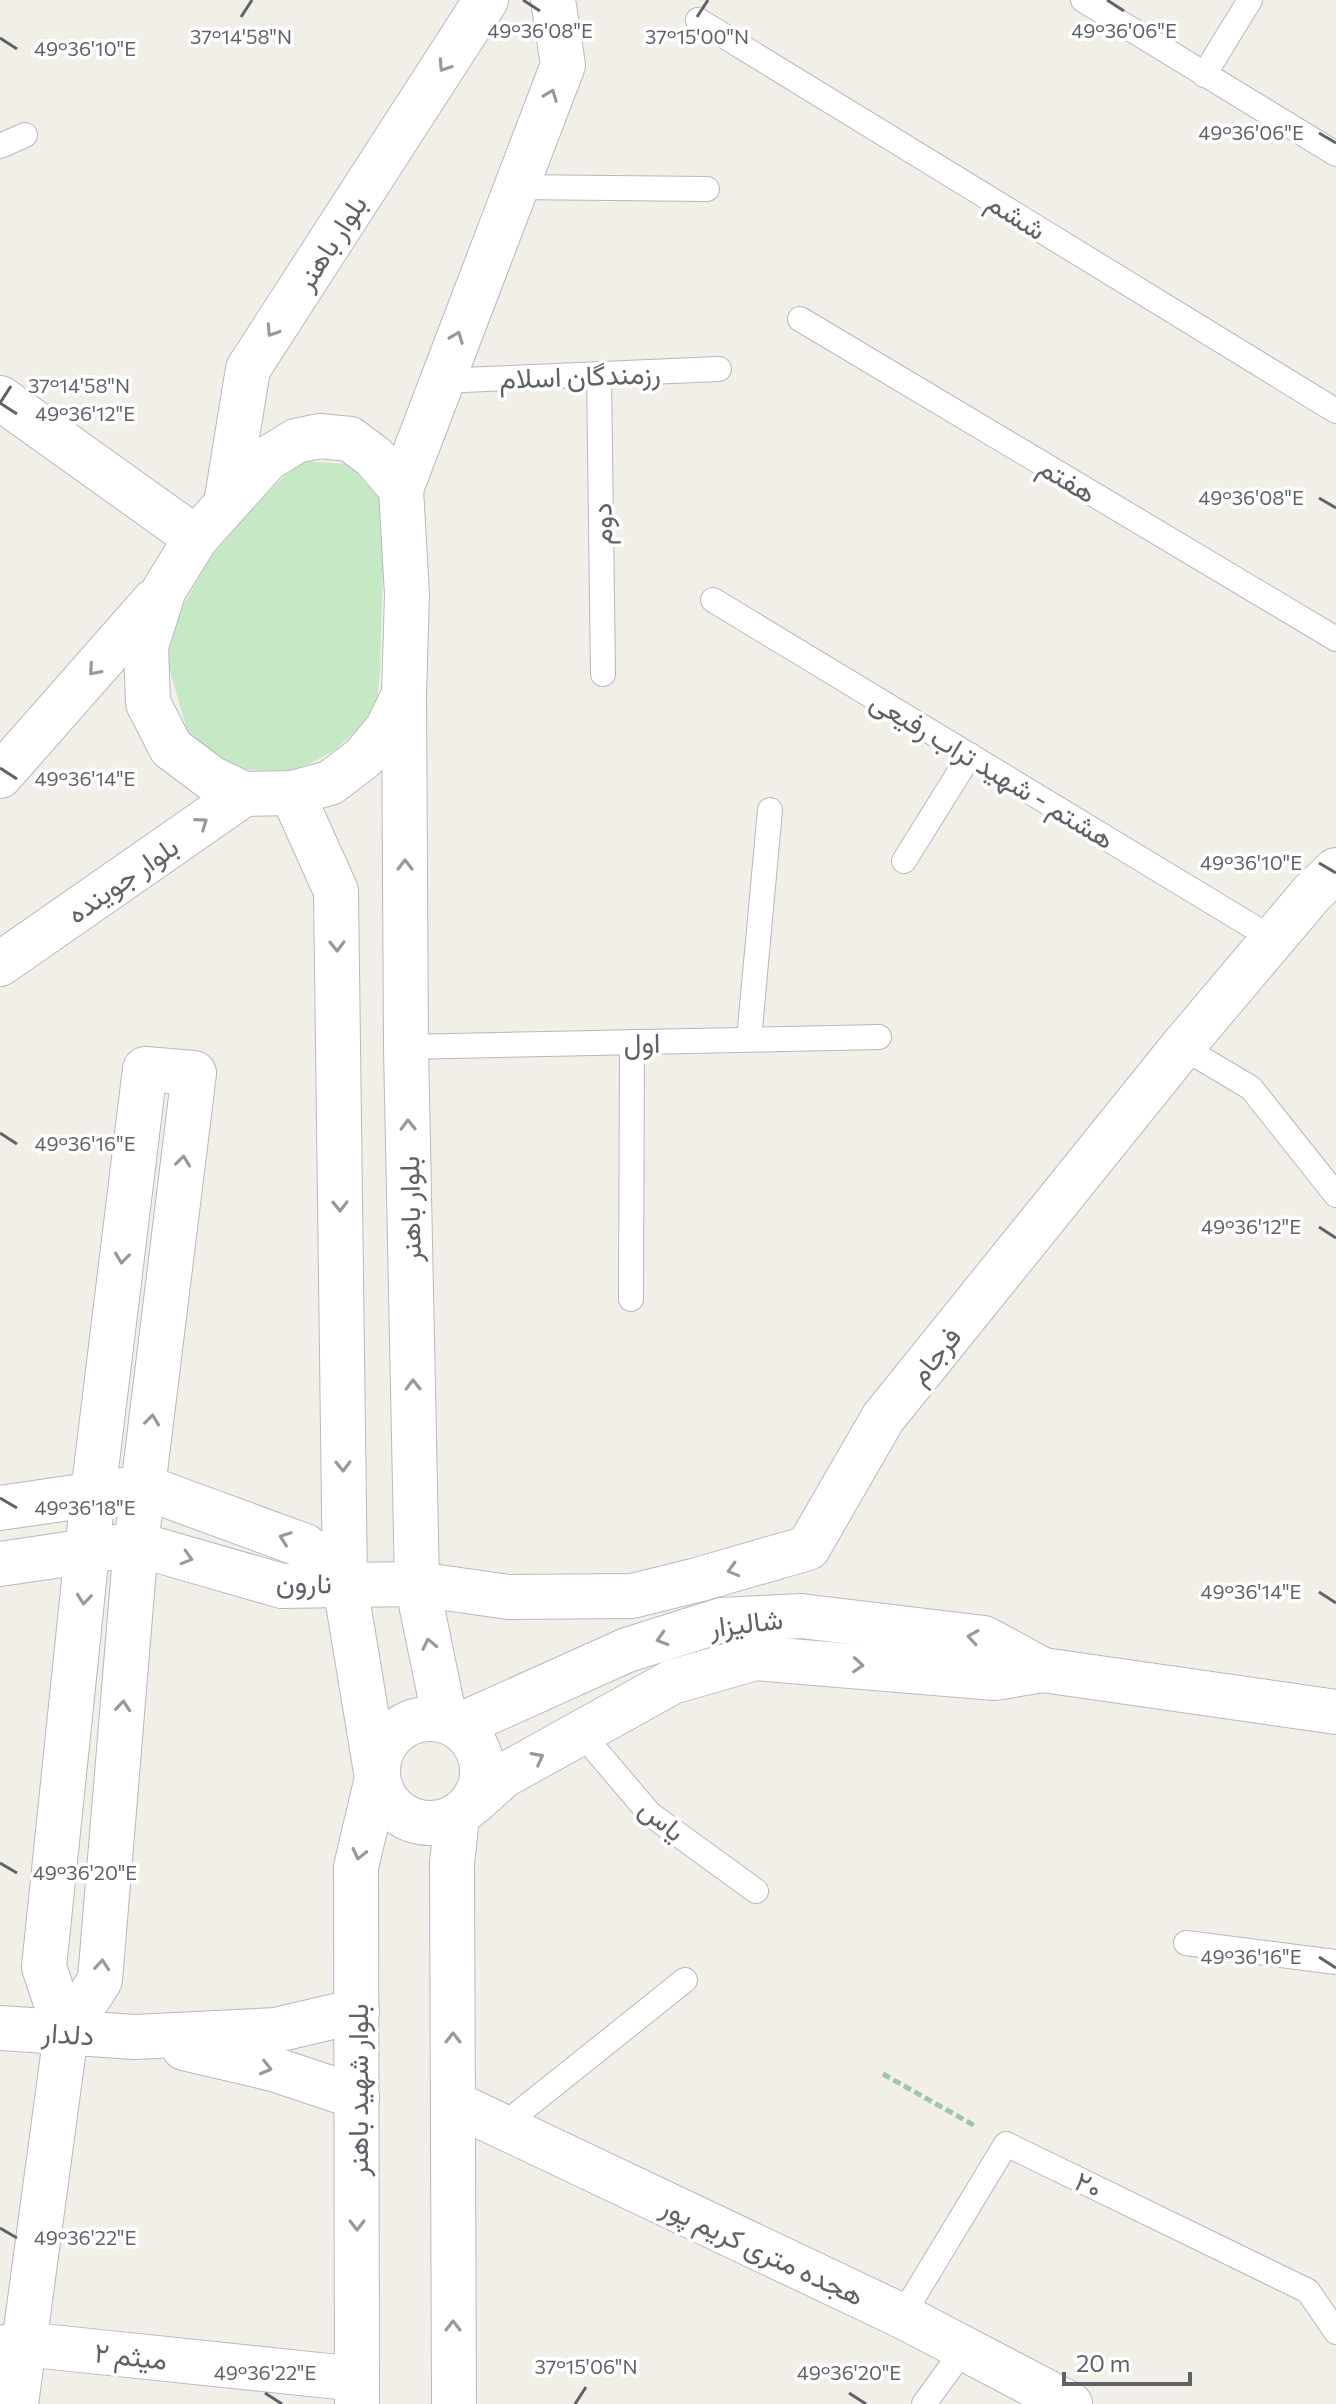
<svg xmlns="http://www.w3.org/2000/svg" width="1336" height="2404" font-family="Commissioner,Vazirmatn,sans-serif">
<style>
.green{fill:#c5e8c5}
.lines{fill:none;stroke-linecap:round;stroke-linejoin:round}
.lane-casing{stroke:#b5b8bc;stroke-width:26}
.street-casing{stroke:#b5b8bc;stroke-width:46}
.secondary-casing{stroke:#b6babf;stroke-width:46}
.path{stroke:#9cc7a9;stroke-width:5;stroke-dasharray:8 4;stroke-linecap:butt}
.lane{stroke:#fff;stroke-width:24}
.street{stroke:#fff;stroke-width:44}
.secondary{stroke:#fff;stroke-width:44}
.oneway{stroke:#979a9d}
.ticks{fill:none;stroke:#5f6368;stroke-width:3}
.labels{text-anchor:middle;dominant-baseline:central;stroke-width:7;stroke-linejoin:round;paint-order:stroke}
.street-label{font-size:28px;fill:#5f6368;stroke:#fff}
.ticks-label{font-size:20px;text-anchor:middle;fill:#5f6368;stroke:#fff;stroke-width:7;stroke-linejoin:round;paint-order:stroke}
</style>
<rect width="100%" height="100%" fill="#f1efe8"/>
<path class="green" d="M300,461L348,464L382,500L383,564L380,672L377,701L361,726L335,750L309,764L283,773L245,769L209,754L187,730L167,660L179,614L209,559L252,508Z"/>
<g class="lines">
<g class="lane-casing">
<g id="lane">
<path d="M1083,0L1336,154"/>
<path d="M698,20L1336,411"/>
<path d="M1204,75L1250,0"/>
<path d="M0,146L25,135"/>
<path d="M515,187L707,189"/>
<path d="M800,319L1336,639"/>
<path d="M599,374L603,674"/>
<path d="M441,381L719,369"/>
<path d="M713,600L1273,939"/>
<path d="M904,861L970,755"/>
<path d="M749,1039L770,810"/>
<path d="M406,1047L879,1037"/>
<path d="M1182,1047L1251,1088L1336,1195"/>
<path d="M631,1299L632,1042"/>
<path d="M582,1734L650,1814L756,1891"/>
<path d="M1186,1943L1336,1962"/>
<path d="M501,2127L685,1980"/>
<path d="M902,2316L1006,2144L1308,2291L1336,2332"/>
<path d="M924,2404L964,2349"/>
</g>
</g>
<g class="street-casing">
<g id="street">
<path d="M0,398L196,538"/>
<path d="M0,1508L144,1487L305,1546L345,1585"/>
<path d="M0,1564L136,1544L282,1586L345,1585"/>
<path d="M0,2028L135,2037L276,2030L357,2011"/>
<path d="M184,2048L273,2069L357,2097"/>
<path d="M453,2103L902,2316L1070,2404"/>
<path d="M0,2348L23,2344L357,2379"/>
<path d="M16,2404L66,2033L100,1980L136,1544L194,1073L145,1069L93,1494L44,1967L66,2033"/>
</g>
</g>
<g class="secondary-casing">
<g id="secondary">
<path d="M319,436L350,439L374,457L401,489L407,595L404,694L387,729L363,758L330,783L292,793L244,794L211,778L171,748L148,703L146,646L164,590L196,538L267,459L296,441Z"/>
<path d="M401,489L563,65L553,0"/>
<path d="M226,504L248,369L486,0"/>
<path d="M404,694L406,1047L417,1584L445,1720"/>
<path d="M0,776L154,601"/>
<path d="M292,793L336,891L345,1585L377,1778L356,1867L357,2404"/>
<path d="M0,964L244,794"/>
<path d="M345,1585L417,1584L509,1597L632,1596L697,1580L808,1548L883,1418L1182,1047L1312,893L1336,870"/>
<circle cx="430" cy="1771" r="52"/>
<path d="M458,1726L627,1650L722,1620L801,1616L984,1638L1043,1670"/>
<path d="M474,1802L503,1776L672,1682L755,1658L995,1678L1043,1670L1336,1712"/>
<path d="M454,2404L452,1863L457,1817"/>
</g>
</g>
<path class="path" d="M883,2074L977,2127"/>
<use href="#lane" class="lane"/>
<use href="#street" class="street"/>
<use href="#secondary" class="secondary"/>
</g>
<defs><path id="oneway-chevron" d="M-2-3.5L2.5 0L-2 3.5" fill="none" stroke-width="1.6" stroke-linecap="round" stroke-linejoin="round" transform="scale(2)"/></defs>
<g class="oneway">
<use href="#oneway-chevron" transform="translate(444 66) rotate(123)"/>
<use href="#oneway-chevron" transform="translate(551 95) rotate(-69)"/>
<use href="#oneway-chevron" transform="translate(272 331) rotate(123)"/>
<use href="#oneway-chevron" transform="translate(457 337) rotate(-69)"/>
<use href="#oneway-chevron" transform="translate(94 670) rotate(131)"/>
<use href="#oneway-chevron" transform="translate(202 823) rotate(-35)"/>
<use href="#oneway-chevron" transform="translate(405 865) rotate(-90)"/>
<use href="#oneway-chevron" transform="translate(337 946) rotate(89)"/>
<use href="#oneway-chevron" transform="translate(408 1125) rotate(-91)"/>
<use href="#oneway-chevron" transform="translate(183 1161) rotate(-83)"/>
<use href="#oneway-chevron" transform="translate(340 1206) rotate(89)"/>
<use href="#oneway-chevron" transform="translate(122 1258) rotate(97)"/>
<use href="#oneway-chevron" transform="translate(413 1385) rotate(-91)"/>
<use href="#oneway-chevron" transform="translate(152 1420) rotate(-83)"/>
<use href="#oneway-chevron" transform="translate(343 1466) rotate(89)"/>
<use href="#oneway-chevron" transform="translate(285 1538) rotate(-160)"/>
<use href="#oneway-chevron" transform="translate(187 1558) rotate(16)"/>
<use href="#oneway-chevron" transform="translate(733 1570) rotate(164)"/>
<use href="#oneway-chevron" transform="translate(84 1599) rotate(96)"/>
<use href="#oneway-chevron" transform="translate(973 1637) rotate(-171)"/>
<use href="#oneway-chevron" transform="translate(662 1639) rotate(163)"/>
<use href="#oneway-chevron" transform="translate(429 1644) rotate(-102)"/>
<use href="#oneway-chevron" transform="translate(858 1665) rotate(4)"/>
<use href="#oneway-chevron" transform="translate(123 1706) rotate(-85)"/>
<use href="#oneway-chevron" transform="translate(538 1758) rotate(-28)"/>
<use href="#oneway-chevron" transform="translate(359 1854) rotate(103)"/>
<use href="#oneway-chevron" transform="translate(102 1965) rotate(-85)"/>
<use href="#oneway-chevron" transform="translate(453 2038) rotate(-90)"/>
<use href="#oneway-chevron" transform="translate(266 2068) rotate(14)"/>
<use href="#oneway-chevron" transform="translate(357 2225) rotate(90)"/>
<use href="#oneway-chevron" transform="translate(453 2326) rotate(-90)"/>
</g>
<path class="ticks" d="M523,0L540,11M1107,0L1124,11M241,17L252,0M697,17L708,0M0,38L17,49M1319,133L1336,143M0,403L17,414M0,403L11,386M1319,498L1336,508M0,768L17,779M1319,863L1336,873M0,1133L17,1144M1319,1227L1336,1238M0,1498L17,1508M1319,1592L1336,1603M0,1863L17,1873M1319,1957L1336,1968M0,2228L17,2238M265,2393L282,2404M849,2393L866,2404M575,2404L586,2387"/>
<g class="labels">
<g class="street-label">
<text transform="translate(1017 215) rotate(32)">ششم</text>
<text transform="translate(330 242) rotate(-57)">بلوار باهنر</text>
<text transform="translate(580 375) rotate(-2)">رزمندگان اسلام</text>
<text transform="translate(1068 479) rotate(31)">هفتم</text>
<text transform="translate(601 524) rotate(-91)">دوم</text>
<text transform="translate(993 769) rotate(31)">هشتم - شهید تراب رفیعی</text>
<text transform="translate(122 879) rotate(-35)">بلوار جوینده</text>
<text transform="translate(642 1042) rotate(-1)">اول</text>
<text transform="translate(409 1209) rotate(-91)">بلوار باهنر</text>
<text transform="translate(934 1355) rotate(-51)">فرجام</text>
<text transform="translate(304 1582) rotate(1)">نارون</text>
<text transform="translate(746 1622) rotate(-7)">شالیزار</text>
<text transform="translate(663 1819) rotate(40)">یاس</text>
<text transform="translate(68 2033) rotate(4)">دلدار</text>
<text transform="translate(357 2090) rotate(-90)">بلوار شهید باهنر</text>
<text transform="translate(1089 2184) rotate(26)">۲۰</text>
<text transform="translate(763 2250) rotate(25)">هجده متری کریم پور</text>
<text transform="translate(131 2355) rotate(6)">میثم ۲</text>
</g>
</g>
<g class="ticks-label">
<text x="540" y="38">49°36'08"E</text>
<text x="1124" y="38">49°36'06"E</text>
<text x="241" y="44">37°14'58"N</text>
<text x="697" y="44">37°15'00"N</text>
<text x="85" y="56">49°36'10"E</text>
<text x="1251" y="140">49°36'06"E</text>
<text x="79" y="393">37°14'58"N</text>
<text x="85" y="421">49°36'12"E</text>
<text x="1251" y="505">49°36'08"E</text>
<text x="85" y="786">49°36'14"E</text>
<text x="1251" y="870">49°36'10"E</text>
<text x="85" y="1151">49°36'16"E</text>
<text x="1251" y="1234">49°36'12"E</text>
<text x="85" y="1515">49°36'18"E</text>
<text x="1251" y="1599">49°36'14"E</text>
<text x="85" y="1880">49°36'20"E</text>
<text x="1251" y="1964">49°36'16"E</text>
<text x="85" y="2245">49°36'22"E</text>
<text x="586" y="2374">37°15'06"N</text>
<text x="265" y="2380">49°36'22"E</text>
<text x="849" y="2380">49°36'20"E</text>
</g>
<path d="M1064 2372v12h126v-12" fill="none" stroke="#5f6368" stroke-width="4"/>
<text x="1076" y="2372" font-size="24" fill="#5f6368" stroke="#ffffff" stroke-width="6" paint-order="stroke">20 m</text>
</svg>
